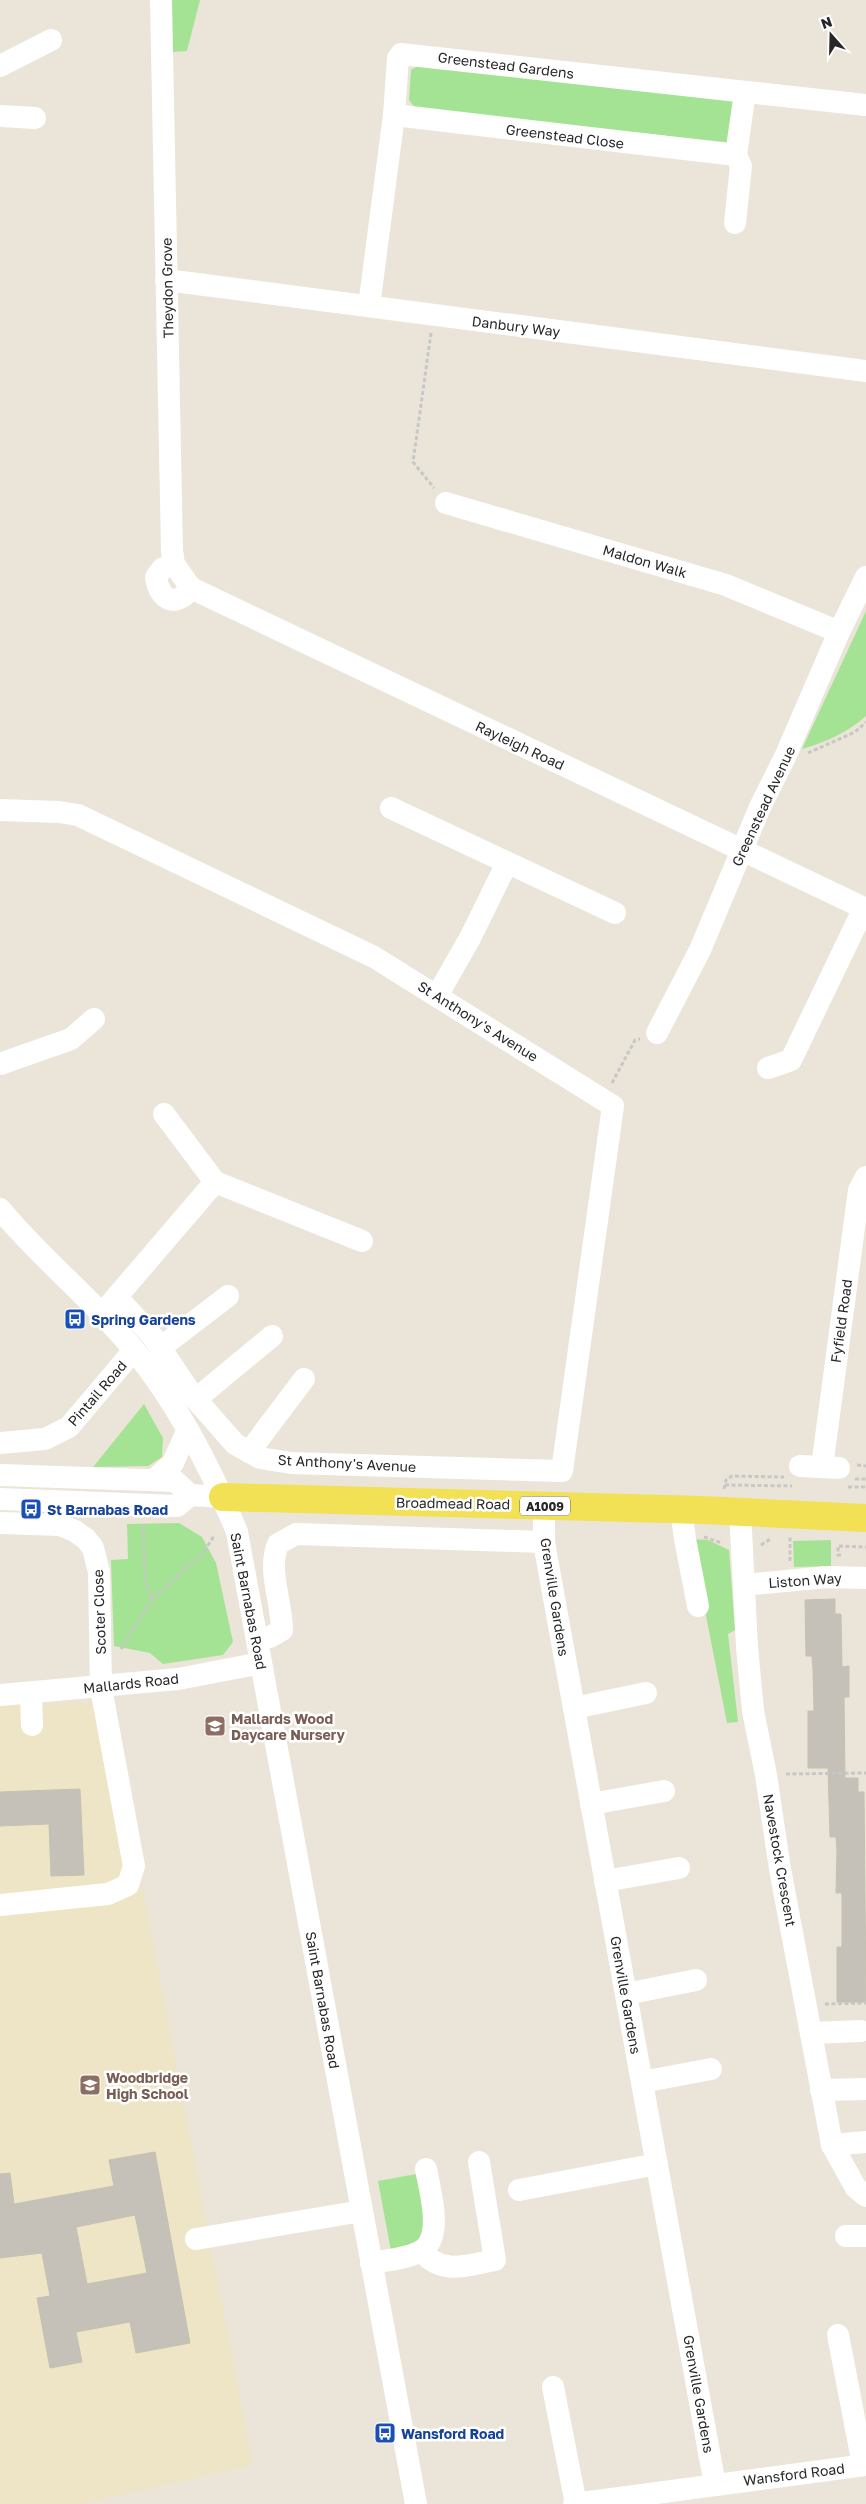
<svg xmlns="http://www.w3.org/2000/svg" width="866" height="2504" font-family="'Golos Text',sans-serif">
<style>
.education{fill:#ede5c6}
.green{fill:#a4e393}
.building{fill:#c5c1b8;stroke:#c5c1b2;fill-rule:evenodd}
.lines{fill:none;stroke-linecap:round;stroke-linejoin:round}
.path{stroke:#c7c7c7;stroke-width:3;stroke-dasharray:4 2.5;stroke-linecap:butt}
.minor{stroke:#fff;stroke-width:22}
.major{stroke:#f2e055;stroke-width:28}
.labels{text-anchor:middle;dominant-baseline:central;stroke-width:5;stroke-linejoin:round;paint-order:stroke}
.shield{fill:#fff;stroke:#686868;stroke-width:1}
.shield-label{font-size:12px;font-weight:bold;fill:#272727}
.street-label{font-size:14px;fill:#272727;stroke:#fff}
.transit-label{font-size:14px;font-weight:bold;fill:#164399;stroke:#fff;text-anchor:start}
.education-label{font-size:14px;font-weight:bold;fill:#785e54;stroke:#fff;text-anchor:start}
</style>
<rect width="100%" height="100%" fill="#eae5d8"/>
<path class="education" d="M107,1701L253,2465L82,2504H0V1706Z"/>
<g class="green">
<path d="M171,0H200L187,51L172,52Z"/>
<path d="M418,66L733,97L734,143L416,109L409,100L411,70Z"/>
<path d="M866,611V716C847,733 826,742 802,749Z"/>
<path d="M144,1404L163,1438L162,1457L148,1466L93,1467Z"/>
<path d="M179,1523L202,1537L216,1563L233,1642L223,1655L163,1664L150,1653L114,1646L111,1560L128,1559L127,1524Z"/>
<path d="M691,1539L708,1540L729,1550L735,1630L728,1634L738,1722L727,1723Z"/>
<path d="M831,1540V1566L794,1567L793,1541Z"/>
<path d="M422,2173L427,2211L420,2240L409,2247L391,2251L378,2181Z"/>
</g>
<g class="building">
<path d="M835,1599V1614H841L842,1667L849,1666V1697H844L845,1778H858V1792H864L866,2002H837V1947H842V1893H836L837,1851L836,1837H830L828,1768H808V1711H814L813,1670L812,1656H806L805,1600Z"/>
<path d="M80,1789L84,1875L51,1876L49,1824L0,1826V1792Z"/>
<path d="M155,2152L190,2343L136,2353L130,2322L76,2332L82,2362L50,2368L37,2298L50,2296L42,2253L0,2258V2174L10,2173L14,2204L114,2186L109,2160ZM135,2215L147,2273L87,2284L76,2227Z"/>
</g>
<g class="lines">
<g class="path">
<path d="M431,333L413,462L434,488"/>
<path d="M808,753L855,732L866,722"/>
<path d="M612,1083L635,1040L640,1039"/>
<path d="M857,1465L866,1466"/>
<path d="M855,1479H866"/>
<path d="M725,1485L792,1486"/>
<path d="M848,1487H866"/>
<path d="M724,1489L726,1480L732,1476L784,1477"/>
<path d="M704,1537L722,1543"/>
<path d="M761,1545L772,1538"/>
<path d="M841,1555H838V1546L866,1547"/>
<path d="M790,1561V1537"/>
<path d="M152,1600L203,1553L214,1536"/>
<path d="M121,1649L152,1600L145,1577L143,1525"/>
<path d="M786,1774L866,1773"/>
<path d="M825,2004L866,2003"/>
</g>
<g class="minor">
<path d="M161,0L172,551L174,564L191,588L866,909"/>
<path d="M0,66L51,40"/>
<path d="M394,115L736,155"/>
<path d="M0,116L35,118"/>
<path d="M735,223L741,166L736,155L745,92"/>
<path d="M166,280L866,371"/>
<path d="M369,306L394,115L398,58L401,54L866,105"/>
<path d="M446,503L726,585L839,632"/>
<path d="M174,564L162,569L156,577C159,600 176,609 191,588"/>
<path d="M391,808L615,913"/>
<path d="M0,810L59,812L78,815L374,957L613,1106L562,1471L291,1463L260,1458L235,1444L192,1395L153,1337L117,1297"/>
<path d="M437,996L470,938L507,863"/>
<path d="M657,1033L700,950L760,807L785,757L839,632L866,577"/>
<path d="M0,1064L71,1039L94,1019"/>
<path d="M768,1068L791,1060L864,908"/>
<path d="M164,1114L215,1182L362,1241"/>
<path d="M0,1209C41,1259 93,1299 134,1350C177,1403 211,1468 237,1532L416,2504"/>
<path d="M107,1308L215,1182"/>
<path d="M160,1348L228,1296"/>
<path d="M196,1399L272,1336"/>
<path d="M0,1443L45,1439L69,1427L134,1350"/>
<path d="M249,1452L304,1379"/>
<path d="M800,1466L839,1468"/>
<path d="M822,1467L859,1190L866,1177"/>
<path d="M0,1475L175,1481L190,1495L223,1497"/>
<path d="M154,1480L173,1463L187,1431"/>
<path d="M0,1499L177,1506L190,1495"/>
<path d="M544,1505V1542L552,1587L715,2485"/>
<path d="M681,1509L685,1539L698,1606"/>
<path d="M740,1511L747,1647L753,1711L766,1775L780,1869L832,2145L856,2188L866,2196"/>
<path d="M0,1523L60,1525L75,1531L86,1539L93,1548L99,1572L101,1688L134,1866L128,1885L108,1894L0,1905"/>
<path d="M744,1585L827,1577L866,1578"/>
<path d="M257,1639L270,1637L282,1630C282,1602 267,1570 278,1544L296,1534L544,1542"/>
<path d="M31,1693L32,1725"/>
<path d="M0,1695L178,1679L261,1663"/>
<path d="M574,1708L646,1693"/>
<path d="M591,1804L664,1791"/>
<path d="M605,1881L679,1868"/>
<path d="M626,1994L696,1980"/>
<path d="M811,2033L861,2031"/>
<path d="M642,2082L711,2069"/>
<path d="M821,2090L866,2089"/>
<path d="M832,2145L866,2142"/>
<path d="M519,2190L657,2164"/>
<path d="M846,2236H866"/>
<path d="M196,2239L362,2211"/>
<path d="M421,2251C443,2276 467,2265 495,2260L479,2162"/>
<path d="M371,2263C386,2260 407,2259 421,2251C444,2238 430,2191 426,2169"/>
<path d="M838,2335L863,2465"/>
<path d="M553,2387L576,2504"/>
<path d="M574,2504L866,2465"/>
</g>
<path class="major" d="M223,1497L703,1510L866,1518"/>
</g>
<defs>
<g id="bus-square" transform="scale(1.125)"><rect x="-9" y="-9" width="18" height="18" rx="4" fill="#1a4fb4" stroke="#fff"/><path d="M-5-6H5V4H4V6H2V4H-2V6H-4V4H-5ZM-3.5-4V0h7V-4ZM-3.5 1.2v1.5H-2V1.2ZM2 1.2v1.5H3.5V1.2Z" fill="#fff"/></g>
<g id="school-square" transform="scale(1.125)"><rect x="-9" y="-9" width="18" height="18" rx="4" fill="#8d6e63" stroke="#fff"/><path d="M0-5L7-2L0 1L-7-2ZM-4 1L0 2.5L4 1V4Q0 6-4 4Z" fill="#fff"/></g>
</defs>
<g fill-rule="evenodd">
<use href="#bus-square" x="75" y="1319"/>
<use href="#bus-square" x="31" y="1509"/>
<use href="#school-square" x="215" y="1726"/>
<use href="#school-square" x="90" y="2085"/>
<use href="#bus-square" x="385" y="2433"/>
</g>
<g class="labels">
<rect class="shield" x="520" y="1496.5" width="50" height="19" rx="4"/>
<g class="shield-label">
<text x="545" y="1506">A1009</text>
</g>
<g class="street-label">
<text transform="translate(506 65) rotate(7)">Greenstead Gardens</text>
<text transform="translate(565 136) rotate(7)">Greenstead Close</text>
<text transform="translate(167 288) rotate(-91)">Theydon Grove</text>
<text transform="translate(516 326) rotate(7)">Danbury Way</text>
<text transform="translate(645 561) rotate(16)">Maldon Walk</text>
<text transform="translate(520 745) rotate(25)">Rayleigh Road</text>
<text transform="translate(763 806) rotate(-65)">Greenstead Avenue</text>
<text transform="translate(478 1021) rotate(32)">St Anthony's Avenue</text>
<text transform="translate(841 1321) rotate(-82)">Fyfield Road</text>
<text transform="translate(97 1393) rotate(-49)">Pintail Road</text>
<text transform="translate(347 1463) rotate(3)">St Anthony's Avenue</text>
<text transform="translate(453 1503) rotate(1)">Broadmead Road</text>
<text transform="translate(805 1580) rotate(-4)">Liston Way</text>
<text transform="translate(555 1597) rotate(81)">Grenville Gardens</text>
<text transform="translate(249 1601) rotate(79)">Saint Barnabas Road</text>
<text transform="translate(99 1612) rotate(-92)">Scoter Close</text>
<text transform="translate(131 1683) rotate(-6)">Mallards Road</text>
<text transform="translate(780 1860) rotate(80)">Navestock Crescent</text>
<text transform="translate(626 1995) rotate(80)">Grenville Gardens</text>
<text transform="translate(323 2000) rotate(80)">Saint Barnabas Road</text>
<text transform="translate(699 2394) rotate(80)">Grenville Gardens</text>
<text transform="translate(794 2474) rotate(-7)">Wansford Road</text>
</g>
<g class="transit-label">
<text x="91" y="1319">Spring Gardens</text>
<text x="47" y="1509">St Barnabas Road</text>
<text x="401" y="2433">Wansford Road</text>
</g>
<g class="education-label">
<text x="231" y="1718">Mallards Wood<tspan x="231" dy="16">Daycare Nursery</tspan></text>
<text x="106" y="2077">Woodbridge<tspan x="106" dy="16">High School</tspan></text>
</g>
</g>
<g transform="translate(831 35) rotate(340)" stroke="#ffffff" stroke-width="4" paint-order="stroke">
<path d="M0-4L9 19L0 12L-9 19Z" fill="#272727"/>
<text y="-8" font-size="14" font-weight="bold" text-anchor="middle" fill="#272727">N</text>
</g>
</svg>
